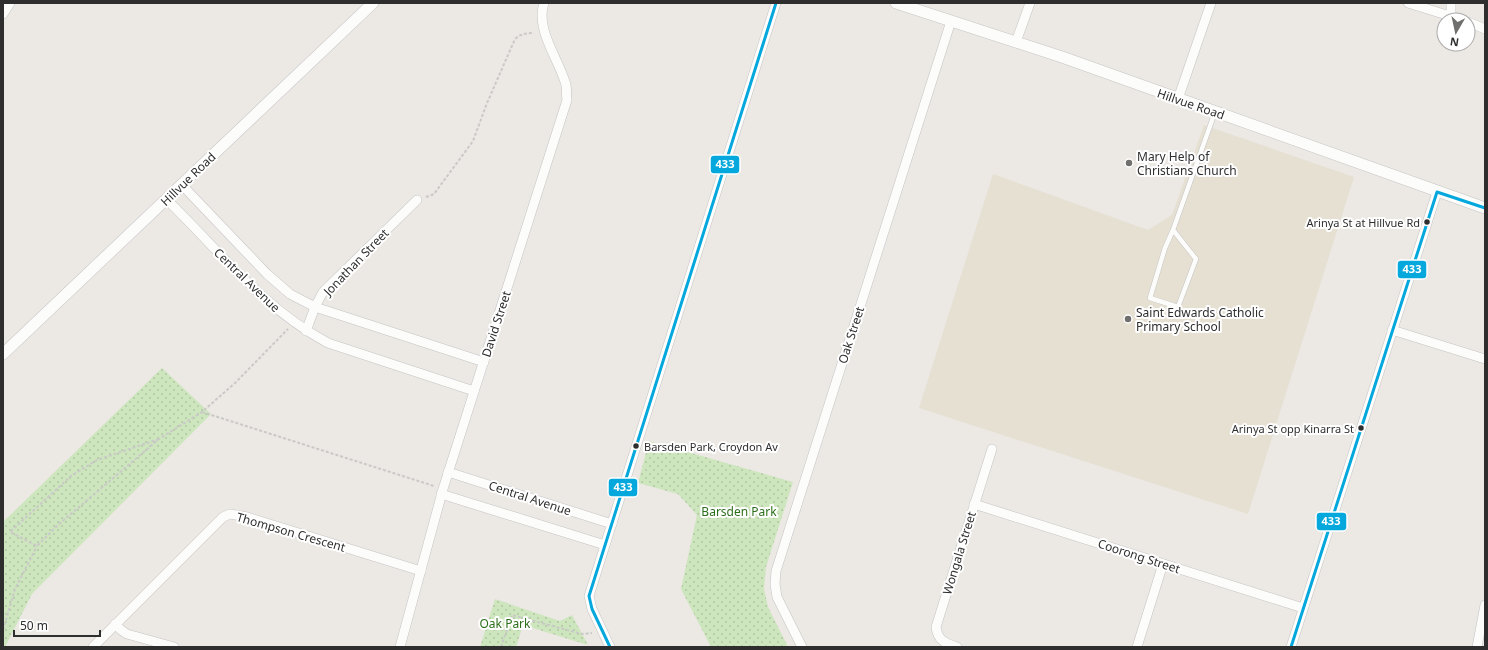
<svg xmlns="http://www.w3.org/2000/svg" width="1488" height="650" font-family="'Noto Sans',sans-serif">
<style>
.education{fill:#e6e0d3}
.grass{fill:url(#grass-dots)}
.lines{fill:none;stroke-linecap:round;stroke-linejoin:round}
.service-casing{stroke:#c5c4c5;stroke-width:5.5}
.minor-casing{stroke:#c5c4c5;stroke-width:10}
.tertiary-casing{stroke:#c5c4c5;stroke-width:12}
.path{stroke:#c9c9c8;stroke-width:2;stroke-dasharray:3 2;stroke-linecap:butt}
.service{stroke:#fcfcfb;stroke-width:4.5}
.minor{stroke:#fcfcfb;stroke-width:9}
.tertiary{stroke:#fcfcfb;stroke-width:11}
.bus-1-casing{stroke:#fff;stroke-width:6}
.bus-1{stroke:#05a8dc;stroke-width:3}
.poi-dot{fill:#706f6e;stroke:#fff;stroke-width:1.5}
.bus-dot{fill:#2e2e2e;stroke:#fff;stroke-width:1.5}
.labels{text-anchor:middle;dominant-baseline:central;stroke-width:4;stroke-linejoin:round;paint-order:stroke}
.bus-label{font-size:11px;fill:#2e2e2e;stroke:#fff;text-anchor:end}
.street-label{font-size:12px;fill:#2e2e2e;stroke:#fff}
.poi-label{font-size:12px;fill:#2e2e2e;stroke:#fff;text-anchor:start}
.park-label{font-size:12px;fill:#2c6e1b;stroke:#fff}
.line-badge{stroke:#fff;stroke-width:1.5}
.badge-label{font-size:11px;text-anchor:middle;font-weight:bold;fill:#fff}
</style>
<defs>
<pattern id="grass-dots" width="8" height="8" patternUnits="userSpaceOnUse"><rect width="8" height="8" fill="#cee6be"/><path d="M2 2h.1M6 6h.1" fill="none" stroke="#b1c6a4" stroke-width="1.8" stroke-linecap="round"/></pattern>
</defs>
<rect width="100%" height="100%" fill="#ece8e4"/>
<path class="education" d="M1204,125L1354,177L1248,514L919,408L993,174L1148,230L1172,215Z"/>
<g class="grass">
<path d="M162,368L211,414L32,594L5,647H3V522Z"/>
<path d="M649,441L793,482L766,567L764,589L768,607L788,647H711L681,589L697,515L678,494L638,483Z"/>
<path d="M495,599L560,621L572,615L588,645L523,625L516,647H480Z"/>
</g>
<g class="lines">
<g class="service-casing">
<path id="service" d="M1173,230L1165,248L1150,298L1178,307L1196,259L1173,230L1215,112"/>
</g>
<g class="minor-casing">
<g id="minor">
<path d="M1408,3L1463,20"/>
<path d="M3,14L10,3"/>
<path d="M1451,15V3"/>
<path d="M1468,22L1485,29"/>
<path d="M1016,42L1030,3"/>
<path d="M1178,99L1211,3"/>
<path d="M182,185L267,274L290,294L315,307L484,362"/>
<path d="M167,200C220,251 261,307 328,343L474,391"/>
<path d="M1392,330L1485,359"/>
<path d="M306,331L315,307L323,292L417,200"/>
<path d="M448,472L612,524"/>
<path d="M441,494L605,545"/>
<path d="M974,504L1303,608"/>
<path d="M115,624L121,630L127,634L174,647"/>
<path d="M93,647L223,517L230,514L247,517L421,571"/>
<path d="M400,647L443,489L567,100C566,95 567,90 566,85C559,59 535,30 544,3"/>
<path d="M610,647L592,609L589,596L776,3"/>
<path d="M802,647L777,597L775,584L776,571L951,21"/>
<path d="M957,647C945,643 938,641 936,627L992,449"/>
<path d="M1137,647L1163,564"/>
<path d="M1291,647L1437,192"/>
<path d="M1477,647L1485,605"/>
</g>
</g>
<g class="tertiary-casing">
<g id="tertiary">
<path d="M896,3L1062,57L1485,208"/>
<path d="M3,354L373,3"/>
</g>
</g>
<g class="path">
<path d="M426,197L434,194L473,141L487,103L515,39C521,34 526,33 534,33"/>
<path d="M202,412L434,486"/>
<path d="M159,439L97,460L71,476L10,532L37,546L58,525L159,439L202,412L235,383L288,329"/>
<path d="M3,630L15,589L37,546"/>
<path d="M501,647L512,615L582,634L592,633"/>
</g>
<use href="#service" class="service"/>
<use href="#minor" class="minor"/>
<use href="#tertiary" class="tertiary"/>
<g class="bus-1-casing">
<g id="bus-1">
<path d="M610,647L592,609L589,596L776,3"/>
<path d="M1291,647L1437,192L1485,208"/>
</g>
</g>
<use href="#bus-1" class="bus-1"/>
</g>
<g class="poi-dot">
<circle cx="1129" cy="163" r="4"/>
<circle cx="1128" cy="319" r="4"/>
</g>
<g class="bus-dot">
<circle cx="1427" cy="222" r="3.5"/>
<circle cx="1361" cy="428" r="3.5"/>
<circle cx="636" cy="446" r="3.5"/>
</g>
<g class="labels">
<g class="bus-label">
<text x="1420" y="222">Arinya St at Hillvue Rd</text>
<text x="1354" y="428">Arinya St opp Kinarra St</text>
<text x="644" y="446" text-anchor="start">Barsden Park, Croydon Av</text>
</g>
<g class="street-label">
<text transform="translate(1191 104) rotate(19)">Hillvue Road</text>
<text transform="translate(188 179) rotate(-44)">Hillvue Road</text>
<text transform="translate(356 262) rotate(-46)">Jonathan Street</text>
<text transform="translate(247 280) rotate(44)">Central Avenue</text>
<text transform="translate(496 324) rotate(-72)">David Street</text>
<text transform="translate(851 335) rotate(-72)">Oak Street</text>
<text transform="translate(530 498) rotate(18)">Central Avenue</text>
<text transform="translate(291 532) rotate(16)">Thompson Crescent</text>
<text transform="translate(959 553) rotate(-73)">Wongala Street</text>
<text transform="translate(1139 556) rotate(18)">Coorong Street</text>
</g>
<g class="poi-label">
<text x="1137" y="156">Mary Help of<tspan x="1137" dy="14">Christians Church</tspan></text>
<text x="1136" y="312">Saint Edwards Catholic<tspan x="1136" dy="14">Primary School</tspan></text>
</g>
<g class="park-label">
<text x="739" y="511">Barsden Park</text>
<text x="505" y="623">Oak Park</text>
</g>
</g>
<g class="line-badge">
<rect x="710" y="155" width="30" height="19" rx="4" fill="#05a8dc"/>
<rect x="1397" y="260" width="30" height="19" rx="4" fill="#05a8dc"/>
<rect x="608" y="478" width="30" height="19" rx="4" fill="#05a8dc"/>
<rect x="1316" y="512" width="31" height="19" rx="4" fill="#05a8dc"/>
</g>
<g class="badge-label">
<text x="725" y="168">433</text>
<text x="1412" y="273">433</text>
<text x="623" y="491">433</text>
<text x="1331" y="525">433</text>
</g>
<rect width="1488" height="650" fill="none" stroke="#2e2e2e" stroke-width="8"/>
<g transform="translate(1456 32) rotate(189)"><circle r="19" fill="#ffffff" stroke="#ababab"/>
<path d="M0-3L7 15L0 10L-7 15Z" fill="#706f6e"/>
<text y="-6" font-size="11" font-weight="bold" text-anchor="middle" fill="#2e2e2e">N</text>
</g>
<path d="M14 630v6h86v-6" fill="none" stroke="#2e2e2e" stroke-width="2"/>
<text x="20" y="630" font-size="12" fill="#2e2e2e" stroke="#ffffff" stroke-width="3" paint-order="stroke">50 m</text>
</svg>
